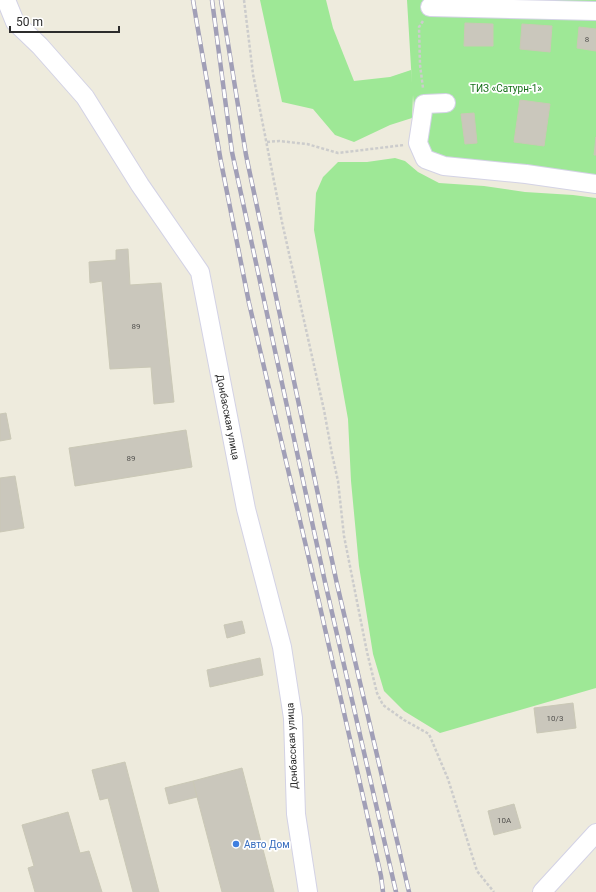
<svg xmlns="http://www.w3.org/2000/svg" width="596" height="892" font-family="Roboto,sans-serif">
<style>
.green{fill:#9ee896}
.building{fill:#cac7bc;stroke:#cac8b6}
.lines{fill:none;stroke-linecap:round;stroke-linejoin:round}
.minor-casing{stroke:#d3d2e5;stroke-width:20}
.path{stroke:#ccc;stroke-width:2.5;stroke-dasharray:3 2;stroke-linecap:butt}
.minor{stroke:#fff;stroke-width:18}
.rail-casing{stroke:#a19fb7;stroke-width:4.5}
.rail{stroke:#fff;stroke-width:3;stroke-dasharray:9;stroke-linecap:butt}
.shop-dot{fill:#3f7fe0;stroke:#fff;stroke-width:1.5}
.labels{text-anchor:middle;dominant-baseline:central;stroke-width:3.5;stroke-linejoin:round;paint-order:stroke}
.number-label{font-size:8px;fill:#545350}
.park-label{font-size:10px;fill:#156f18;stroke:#fff}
.street-label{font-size:10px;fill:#2c2c2c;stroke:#fff}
.shop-label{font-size:10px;fill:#366cbe;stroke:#fff;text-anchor:start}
</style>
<rect width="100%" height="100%" fill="#eeebdd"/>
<g class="green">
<path d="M260,0H326L333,28L354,81L390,77L411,70L412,84L407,0H596V191L418,164L413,95L412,118L390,125L354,142L335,135L313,109L282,102Z"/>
<path d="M395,158L405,161L418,172L439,183L484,186L525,192L573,195L596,198V688L440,733L404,711L384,691L373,654L359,566L351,481L348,419L314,230L316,193L323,177L338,162H367Z"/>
</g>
<g class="building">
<path d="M465,23L493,24V46H464Z"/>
<path d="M522,24L552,26L550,52L520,49Z"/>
<path d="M579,27L596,29V51L577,48Z"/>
<path d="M520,100L550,104L544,146L514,142Z"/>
<path d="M474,113L477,143L465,144L461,114Z"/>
<path d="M596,137V155H594Z"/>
<path d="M128,249L130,285L161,283L174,402L154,404L151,367L110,369L102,281L90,283L89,262L116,260V250Z"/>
<path d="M6,413L11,439L0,441V414Z"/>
<path d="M186,430L192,467L75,486L69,448Z"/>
<path d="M15,476L24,528L0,532V478Z"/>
<path d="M242,621L245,633L227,638L224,625Z"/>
<path d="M260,658L263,675L210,687L207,670Z"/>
<path d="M573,703L576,728L537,733L534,708Z"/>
<path d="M125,762L159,892H133L108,798L100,800L92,770Z"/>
<path d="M242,768L274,892H222L197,797L193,781Z"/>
<path d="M193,781L197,797L169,804L165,788Z"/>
<path d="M514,804L521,828L494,835L488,811Z"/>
<path d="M68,812L80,853L89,851L102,892H35L28,868L34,866L22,825Z"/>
</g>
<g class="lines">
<g class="minor-casing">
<g id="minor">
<path d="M6,0L15,22L40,46L85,97L140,185L200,272L246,509L282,647L293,718L296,814L308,892"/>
<path d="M430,7L596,11"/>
<path d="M446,103L424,104L418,143L425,159L444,166L526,174L596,184"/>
<path d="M542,892L596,833"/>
</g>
</g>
<g class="path">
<path d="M244,0L253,74L282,222L324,410L332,454L338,481L344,536L367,652L377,693L383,705L404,720L429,734L448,779L477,871L494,892"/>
<path d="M423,21L419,27L420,65L423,88"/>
<path d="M267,142L279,141L307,144L338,153L404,145"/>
</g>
<use href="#minor" class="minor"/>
<g class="rail-casing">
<g id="rail">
<path d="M193,0L197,24L221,162L249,303L316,589L381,876L383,892"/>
<path d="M212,0L232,152L325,582L396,892"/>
<path d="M221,0L246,155L337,584L409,892"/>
</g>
</g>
<use href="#rail" class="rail"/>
</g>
<circle class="shop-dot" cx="236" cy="844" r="4"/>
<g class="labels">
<g class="number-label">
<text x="587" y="39">8</text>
<text x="136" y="326">89</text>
<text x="131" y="458">89</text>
<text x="555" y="718">10/3</text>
<text x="504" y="820">10А</text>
</g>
<g class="park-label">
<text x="506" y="88">ТИЗ «Сатурн-1»</text>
</g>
<g class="street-label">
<text transform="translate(228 417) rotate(79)">Донбасская улица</text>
<text transform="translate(292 746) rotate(-93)">Донбасская улица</text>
</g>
<g class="shop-label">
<text x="244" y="844">Авто Дом</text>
</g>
</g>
<path d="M10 26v6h109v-6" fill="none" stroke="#2c2c2c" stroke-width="2"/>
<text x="16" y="26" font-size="12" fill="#2c2c2c" stroke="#ffffff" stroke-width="3" paint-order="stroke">50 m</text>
</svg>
